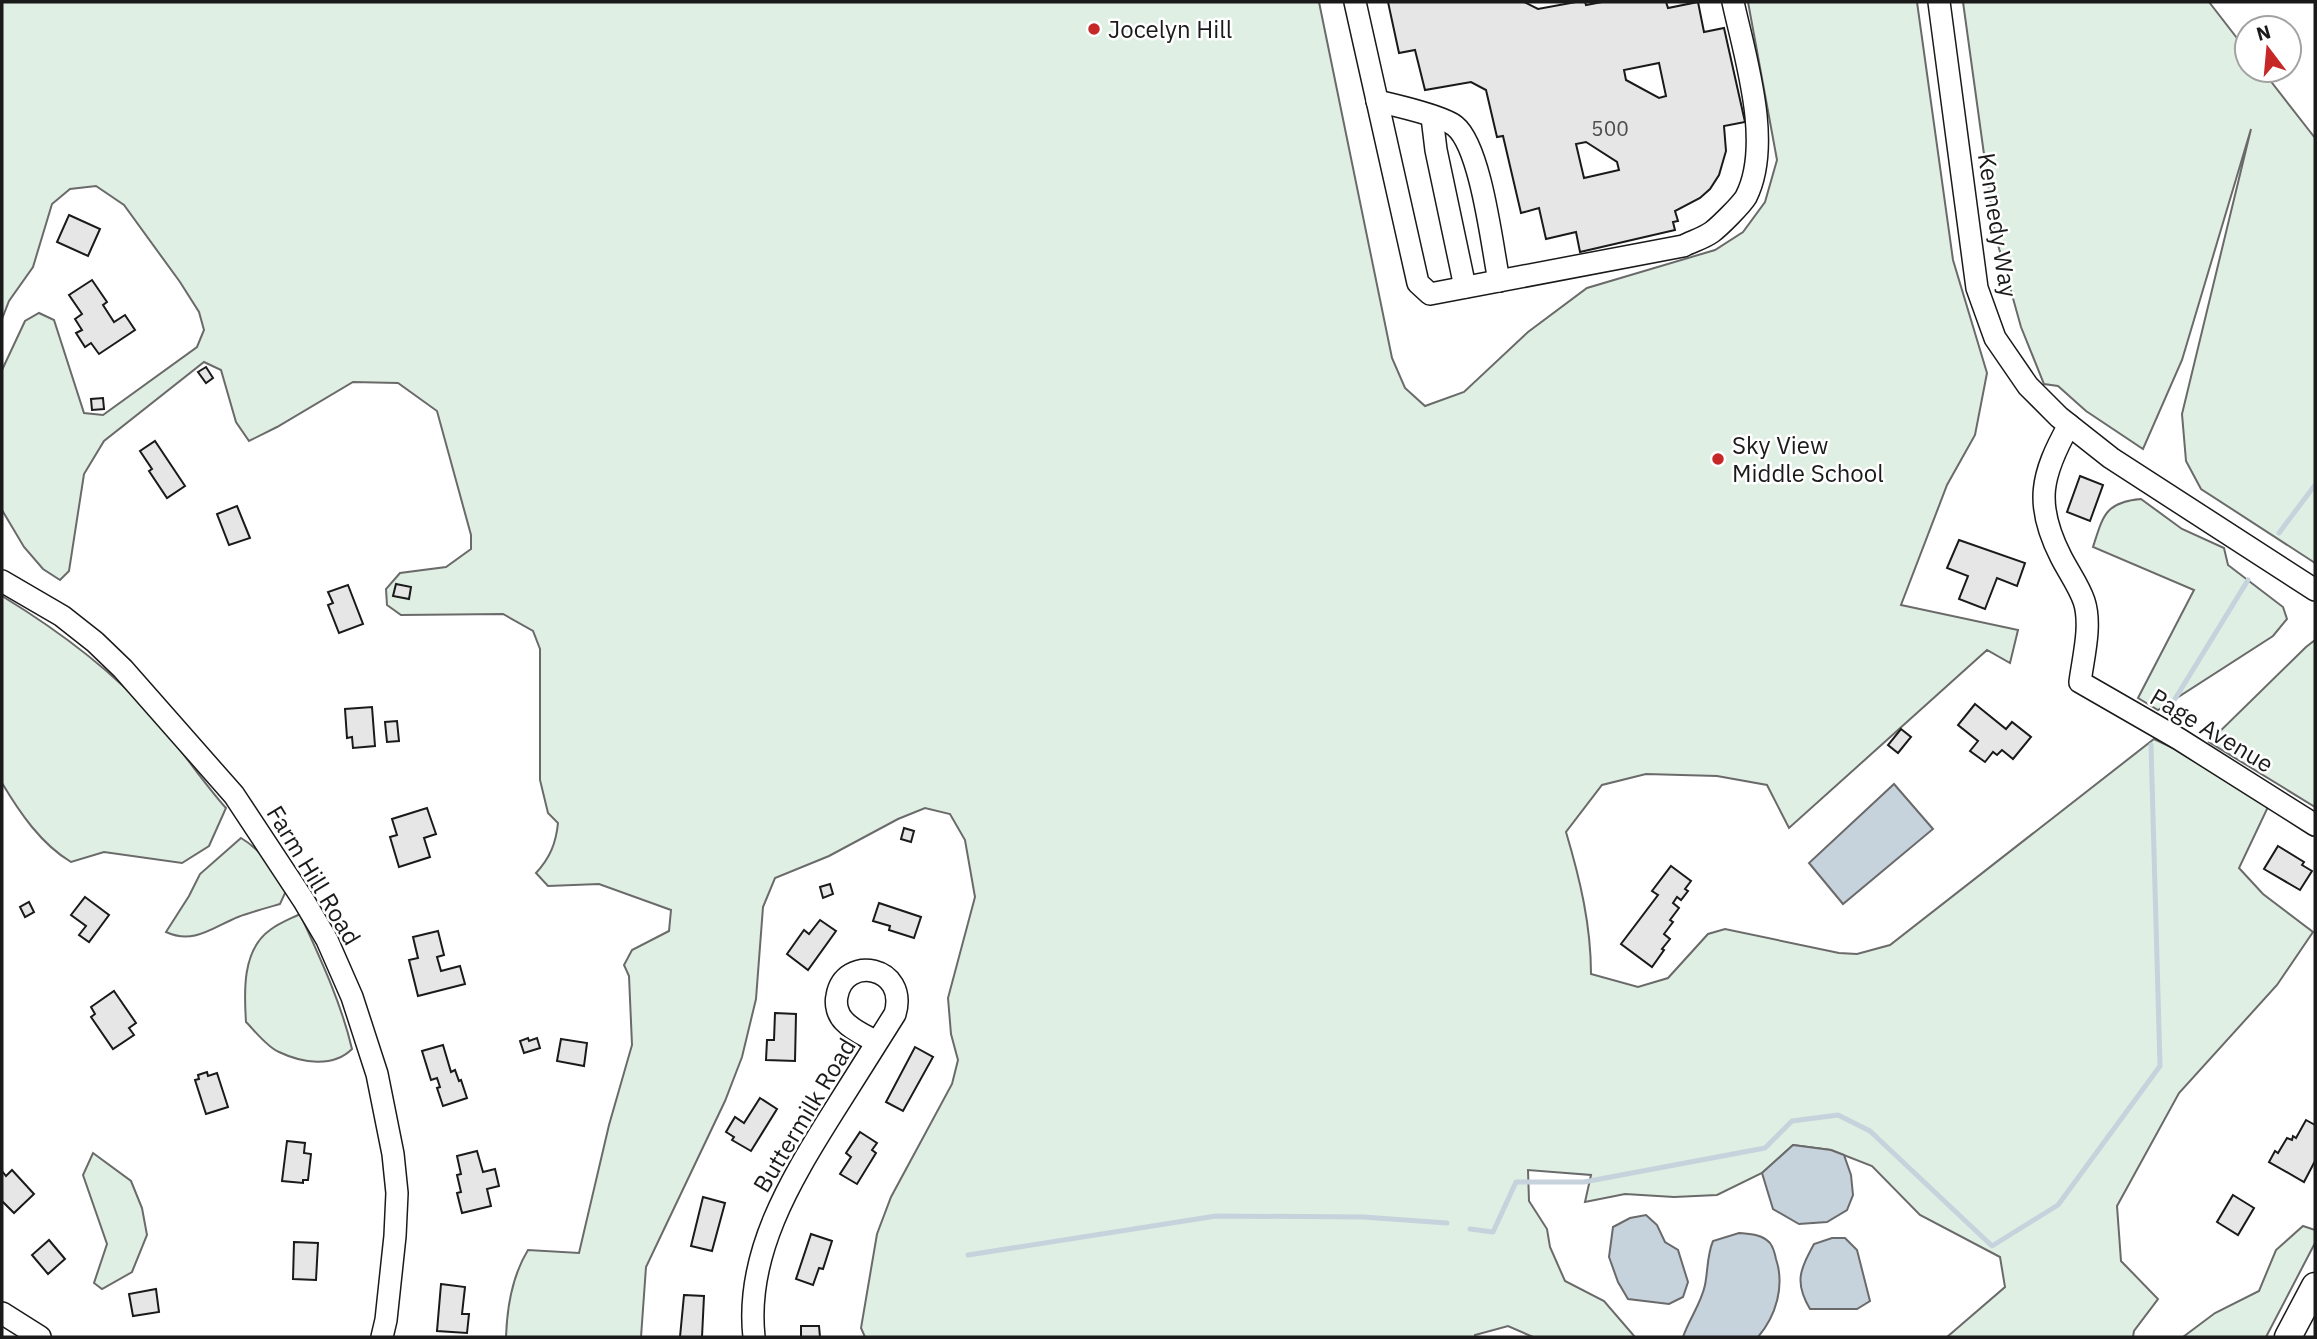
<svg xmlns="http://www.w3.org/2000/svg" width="2317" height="1339" font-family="'IBM Plex Sans',sans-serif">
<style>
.green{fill:#e0efe3;stroke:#6a6a6a;stroke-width:2}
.water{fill:#c6d2dc;stroke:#6a6a6a;stroke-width:2}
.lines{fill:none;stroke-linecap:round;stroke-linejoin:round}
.stream{stroke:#c6d2dc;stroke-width:5}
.building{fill:#e6e6e6;stroke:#1a1a1a;stroke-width:2;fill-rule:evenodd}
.minor-casing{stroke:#1a1a1a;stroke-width:24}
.major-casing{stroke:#1a1a1a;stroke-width:29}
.minor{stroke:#fff;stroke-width:21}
.major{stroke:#fff;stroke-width:26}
.poi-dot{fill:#c62828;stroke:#fff;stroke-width:2.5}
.labels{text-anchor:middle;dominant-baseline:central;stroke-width:5;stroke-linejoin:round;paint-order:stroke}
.number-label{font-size:21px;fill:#4d4d4d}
.poi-label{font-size:24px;fill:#1a1a1a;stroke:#fff;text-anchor:start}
.street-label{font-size:24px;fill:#1a1a1a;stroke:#fff}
</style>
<rect width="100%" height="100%" fill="#fff"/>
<g class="green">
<path d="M2,2H1319L1392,358L1405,388L1425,406L1464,392L1528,332L1587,288L1715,250L1743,232L1765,202L1777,160L1748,2H1917L1953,260L1987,373L1975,435L1947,485L1901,605L2018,630L2010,663L1987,650L1789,828L1767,785L1717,776L1646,774L1602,785L1566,832C1580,879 1591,925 1591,974L1638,987L1668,978L1708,934L1725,929L1839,953L1857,954L1890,945L2154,739L2175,749L2268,807L2239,868L2263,894L2313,932L2277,985L2179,1093L2117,1206L2121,1261L2158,1299L2134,1331L2133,1337H1947L2005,1287L2000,1257L1920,1215L1872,1166L1831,1150L1793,1145L1762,1173L1717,1195L1674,1197L1625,1194L1585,1202L1591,1175L1528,1170L1529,1201L1547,1229L1550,1247L1565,1281L1604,1301L1635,1337H1533L1508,1326L1475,1335V1337H865L861,1328L877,1234L891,1197L952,1084L958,1060L951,1034L948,998L975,897L965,840L950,814L925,808L898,819L829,856L775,878L763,907L756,999L742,1057L725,1101L646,1267L641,1337H506C507,1307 512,1276 528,1250L579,1253L609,1125L632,1045L629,976L624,965L632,950L669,931L671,910L599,884L548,886L536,873C550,858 556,843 558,823L548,813L540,780V649L533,631L503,614L401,615L387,605L386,589L400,573L446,567L471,549V535L437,411L398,383L353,382L277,427L249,441L236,422L221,370L204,362L104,441L84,474L69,571L60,580L43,569L24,547L2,510V370L25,321L39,313L54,320L84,413L103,415L197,347L204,330L199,312L180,282L124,205L96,186L70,189L52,204L33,267L9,301L2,319Z"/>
<path d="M1963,2H2209L2247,51V70H2262L2315,138V563L2201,489L2186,461L2182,414L2251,129L2182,360L2143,449L2086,411L2058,386L2044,384L2021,327L1995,234Z"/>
<path d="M2141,499L2182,529L2224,548L2228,565L2283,607L2287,619L2273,636L2158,710L2138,698L2194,590L2093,547C2103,516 2105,502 2141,499Z"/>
<path d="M2,596C56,629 110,668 152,716C179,745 200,779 226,808L209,846L182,863L104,852L71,862C41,844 20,813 2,783Z"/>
<path d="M2315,640V807L2209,742L2306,647Z"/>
<path d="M241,838C260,849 276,871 286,891L280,904C266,908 251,912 238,917C213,927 194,945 166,932L189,896L200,874Z"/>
<path d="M300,914C320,958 341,1002 352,1049C333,1068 302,1063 279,1052C267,1047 255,1031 246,1022C244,992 242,950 270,930C279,923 290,919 300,914Z"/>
<path d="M93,1153L131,1181L142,1208L147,1235L132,1272L102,1289L94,1283L107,1244L83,1175Z"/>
<path d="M2303,1226L2315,1230V1243L2266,1337H2183L2215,1313L2259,1291L2276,1250Z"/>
</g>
<g class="water">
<path d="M1894,784L1933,829L1843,904L1809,863Z"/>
<path d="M1793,1145L1831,1150L1844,1155L1851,1175L1853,1195L1847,1210L1827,1222L1799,1224L1773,1209L1762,1173Z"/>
<path d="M1646,1215L1657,1225L1665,1242L1678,1250L1688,1282L1683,1297L1669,1304L1628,1299L1618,1282L1609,1257L1613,1227L1630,1218Z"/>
<path d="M1739,1233C1750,1234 1762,1234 1770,1243C1773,1247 1775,1254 1776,1259C1785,1286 1776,1316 1758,1337H1683C1689,1319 1701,1304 1705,1285C1708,1270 1707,1255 1713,1241Z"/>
<path d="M1832,1238H1845L1857,1250L1870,1301L1857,1309H1810C1794,1282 1800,1270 1814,1244Z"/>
</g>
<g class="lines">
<g class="stream">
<path d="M2279,533L2315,485"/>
<path d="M2175,699L2248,580"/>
<path d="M1470,1229L1493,1232L1516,1182H1584L1765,1148L1792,1121L1838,1115L1870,1131L1992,1246L2058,1205L2160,1066L2151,745"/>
<path d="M968,1255L1216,1216L1363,1217L1447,1223"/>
</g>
</g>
<g class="building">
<path d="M1388,2H1524L1538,9L1576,2H1585L1586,5L1602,2H1666L1668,8L1698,2L1704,32L1724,28L1745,122L1724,126L1726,151L1719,175L1710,189L1700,198L1675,211L1678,221L1673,222L1675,230L1580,252L1576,232L1546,239L1539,208L1521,213L1503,136L1497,137L1486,90L1471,82L1425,90L1415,50L1399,53ZM1659,63L1666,96L1659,98L1626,80L1624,70ZM1586,142L1617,162L1619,170L1584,178L1576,144Z"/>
<path d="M69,215L100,229L88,256L57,242Z"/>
<path d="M92,280L107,302L103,305L114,322L125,315L135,330L99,354L91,343L85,347L76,333L82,330L75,319L82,314L69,295Z"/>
<path d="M206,367L213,378L206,383L198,372Z"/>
<path d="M103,398L104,409L92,410L91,399Z"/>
<path d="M155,441L185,486L167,498L149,471L152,469L140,451Z"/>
<path d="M2080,476L2103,485L2090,521L2067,512Z"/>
<path d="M237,506L250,538L229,545L217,514Z"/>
<path d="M1959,540L2025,563L2017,586L1997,578L1985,609L1959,599L1968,576L1947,568Z"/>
<path d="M396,584L411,587L409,599L393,596Z"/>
<path d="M348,585L363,624L339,633L328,605L333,603L328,592Z"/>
<path d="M1975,704L2006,729L2012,722L2031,737L2013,759L2002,750L1997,755L1993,752L1985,762L1970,751L1978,741L1958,725Z"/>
<path d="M372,707L375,746L353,748L352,737L347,738L345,709Z"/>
<path d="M397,721L399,741L387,742L385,722Z"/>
<path d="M1901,729L1911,737L1898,753L1888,745Z"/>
<path d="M427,808L436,834L424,838L430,857L399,867L390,837L397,835L392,819Z"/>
<path d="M904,828L914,831L911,842L901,839Z"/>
<path d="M2278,846L2304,862L2302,865L2312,871L2300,890L2264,869Z"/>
<path d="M1671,866L1691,881L1685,889L1688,891L1681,900L1677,897L1673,903L1679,908L1670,920L1673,922L1664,934L1670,939L1662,949L1664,950L1652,967L1621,944L1658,895L1652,891Z"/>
<path d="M830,884L833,894L823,898L820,887Z"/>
<path d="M85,897L109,915L89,942L79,935L86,926L71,915Z"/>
<path d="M29,902L34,912L25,917L20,907Z"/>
<path d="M879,903L921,917L914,938L889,930L890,926L873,921Z"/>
<path d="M820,920L836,931L808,970L787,954L804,930L809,934Z"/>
<path d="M438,931L444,955L437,957L441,971L460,966L465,984L418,996L409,960L418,958L413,937Z"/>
<path d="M114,991L136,1023L129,1028L134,1035L113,1049L91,1017L95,1014L91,1007Z"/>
<path d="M775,1013L796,1014L795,1061L766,1060L767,1040H774Z"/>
<path d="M528,1038L529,1041L537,1038L540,1048L524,1053L520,1041Z"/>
<path d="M561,1039L587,1043L584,1066L557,1061Z"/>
<path d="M443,1045L451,1072L455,1070L459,1081L461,1080L467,1098L443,1106L437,1088L440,1087L437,1078L431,1080L422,1051Z"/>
<path d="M915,1047L933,1057L903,1111L886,1102Z"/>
<path d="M207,1072L208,1076L217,1073L228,1107L206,1114L195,1080L199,1079L198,1075Z"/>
<path d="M760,1098L777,1109L751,1151L732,1140L734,1137L726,1132L735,1117L744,1123Z"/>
<path d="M2306,1120L2315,1125V1161L2304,1182L2269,1162L2275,1151L2278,1153L2287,1138L2292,1140L2293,1136L2296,1138Z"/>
<path d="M860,1132L877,1143L872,1150L876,1153L857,1184L840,1174L851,1157L846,1153Z"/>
<path d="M287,1141L305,1143L304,1153L311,1154L308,1180H303V1183L282,1181Z"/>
<path d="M477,1151L483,1172L495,1169L499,1186L487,1189L491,1206L462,1213L457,1193L461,1192L457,1175L461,1174L457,1156Z"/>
<path d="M12,1170L34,1194L14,1213L2,1201V1171L6,1176Z"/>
<path d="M2233,1195L2254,1208L2238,1235L2217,1222Z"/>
<path d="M703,1197L725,1203L712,1251L691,1246Z"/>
<path d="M811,1234L832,1241L823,1269L819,1268L813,1285L796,1279Z"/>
<path d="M49,1240L65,1259L48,1274L32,1255Z"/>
<path d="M294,1242L318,1243L316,1280L293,1279Z"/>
<path d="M441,1284L465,1287L462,1314H469L467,1333L437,1331Z"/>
<path d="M156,1289L159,1312L133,1316L129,1294Z"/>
<path d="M684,1295L704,1296L702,1337H680Z"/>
<path d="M801,1326H819L820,1337H801Z"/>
</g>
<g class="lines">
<g class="minor-casing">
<g id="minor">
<path d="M1355,2L1418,283L1430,294L1683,246C1693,241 1704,238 1712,232C1720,226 1741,205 1746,197C1773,144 1745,57 1733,2"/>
<path d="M1939,2L1977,288L1995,338L2028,386L2059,417L2111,458L2315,590"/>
<path d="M1377,101C1394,105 1443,116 1455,126C1481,147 1492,246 1499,281"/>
<path d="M1432,117L1436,150L1465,287"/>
<path d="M2069,425C2041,475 2034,504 2061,557C2068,571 2079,586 2084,601C2092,625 2083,658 2080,682L2179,739L2315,825"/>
<path d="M2,581L62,616L95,642L123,669L234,795L304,901L327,940L352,997L377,1074L393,1154L397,1193L395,1236L386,1320L382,1337"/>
<path d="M2,1313L40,1337"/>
<path d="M754,1337C745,1255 790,1181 832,1114C853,1081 874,1047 895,1014C909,966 844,954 837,996C835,1005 838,1015 844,1021C853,1031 866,1036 877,1042"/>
</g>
</g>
<g class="major-casing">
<path id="major" d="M2288,1337L2315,1286"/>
</g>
<use href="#minor" class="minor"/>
<use href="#major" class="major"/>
</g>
<g class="poi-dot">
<circle cx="1094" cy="29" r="7"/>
<circle cx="1718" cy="459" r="7"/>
</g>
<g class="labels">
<g class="number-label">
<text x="1610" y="128">500</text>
</g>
<g class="poi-label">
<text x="1108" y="29">Jocelyn Hill</text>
<text x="1732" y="445">Sky View<tspan x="1732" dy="28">Middle School</tspan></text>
</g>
<g class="street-label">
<text transform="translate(1998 225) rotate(81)">Kennedy Way</text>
<text transform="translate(2212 730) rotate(31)">Page Avenue</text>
<text transform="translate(314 875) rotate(59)">Farm Hill Road</text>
<text transform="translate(804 1115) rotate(-59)">Buttermilk Road</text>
</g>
</g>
<rect width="2317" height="1339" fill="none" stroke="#1a1a1a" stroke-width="7"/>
<g transform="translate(2268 49) rotate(344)"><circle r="33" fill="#ffffff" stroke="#a3a3a3" stroke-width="2"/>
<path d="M0-5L12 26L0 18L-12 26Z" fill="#c62828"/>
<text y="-10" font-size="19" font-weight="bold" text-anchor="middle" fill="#1a1a1a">N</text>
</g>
</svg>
